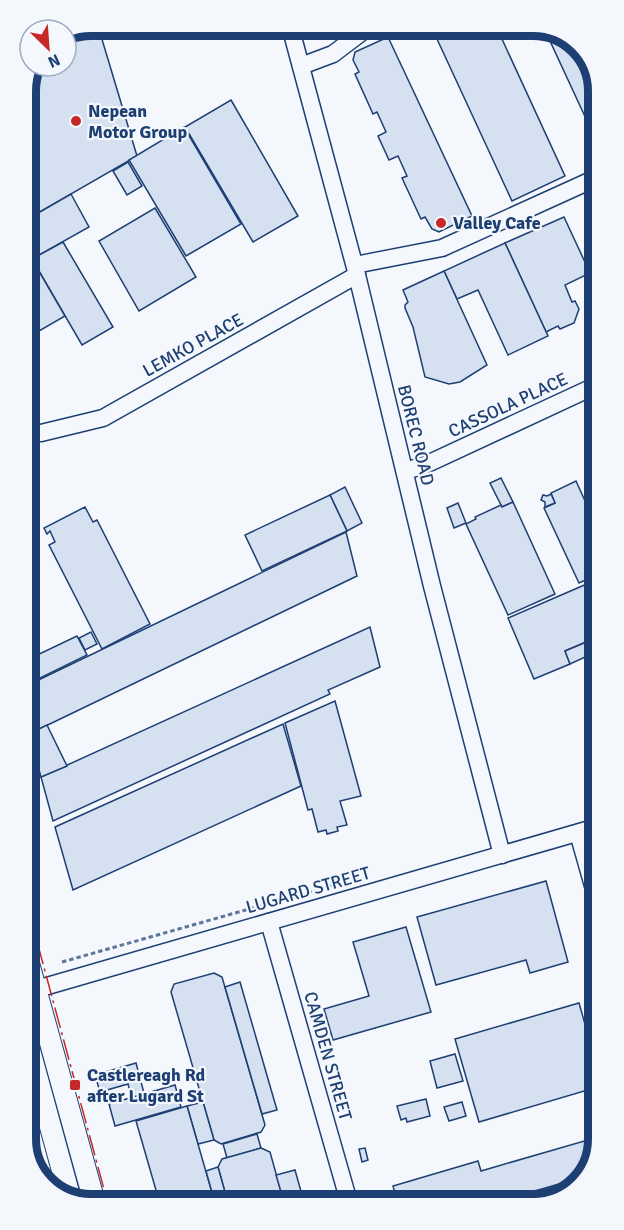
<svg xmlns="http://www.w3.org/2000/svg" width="624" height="1230" font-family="Signika,sans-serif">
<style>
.building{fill:#d5e0f0;stroke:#1d3f73;stroke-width:1.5}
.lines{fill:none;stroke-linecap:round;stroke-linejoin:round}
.minor-casing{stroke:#1d3f73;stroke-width:19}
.major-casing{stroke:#1d3f73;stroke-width:23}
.path{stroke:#5e769c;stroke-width:3;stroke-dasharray:4.5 3;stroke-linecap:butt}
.minor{stroke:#f4f7fb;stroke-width:16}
.major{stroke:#f4f7fb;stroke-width:21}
.power{stroke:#c62828;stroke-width:1.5;stroke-dasharray:21 4.5 3 4.5;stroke-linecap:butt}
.poi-dot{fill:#c62828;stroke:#f4f7fb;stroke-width:2}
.labels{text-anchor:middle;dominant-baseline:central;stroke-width:4.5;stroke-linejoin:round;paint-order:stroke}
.poi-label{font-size:18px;font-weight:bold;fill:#1d3f73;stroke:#f4f7fb;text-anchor:start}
.street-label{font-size:18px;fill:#1d3f73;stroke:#f4f7fb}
.rim{fill:none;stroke:#1d3f73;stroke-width:8}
</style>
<rect width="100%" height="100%" fill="#f4f7fb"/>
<g class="building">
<path d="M91,26H98L137,156L26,220V87L35,66H66V36Z"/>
<path d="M333,26H357L336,38Z"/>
<path d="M431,26H496L565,176L512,201Z"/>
<path d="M544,28L573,39L594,66V136Z"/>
<path d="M388,37L472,216L439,232L432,229L425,217L421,219L402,178L407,176L398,156L389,160L378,136L386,132L377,112L373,114L355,74L359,72L353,60L355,52Z"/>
<path d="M231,100L298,216L253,242L185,127Z"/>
<path d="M184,127L241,224L186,256L129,160Z"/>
<path d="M128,162L142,186L127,195L113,171Z"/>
<path d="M71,194L89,227L32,259L26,249V220Z"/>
<path d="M155,208L196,277L139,311L99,241Z"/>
<path d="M564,217L590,273L565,285L572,302L575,301L579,309L574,323L560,329L558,326L546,332L505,243Z"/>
<path d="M63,242L113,327L82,345L32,259Z"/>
<path d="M505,243L548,336L508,355L478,290L457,299L444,271Z"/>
<path d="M26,249L65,316L27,338Z"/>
<path d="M444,271L487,365L460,382L449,384L425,377L413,327L405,308V305L408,302L403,290Z"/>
<path d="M501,478L513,502L502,507L490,483Z"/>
<path d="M576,481L596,525V575L579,583L544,508L555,503L551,493Z"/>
<path d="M345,487L362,523L347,531L330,495Z"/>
<path d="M551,494L555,503L545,507V502L541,500L543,495L547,496Z"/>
<path d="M330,495L347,531L262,571L245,535Z"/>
<path d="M513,502L555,594L508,615L466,524L476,519L475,517L501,505L502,507Z"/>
<path d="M458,503L466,523L454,528L447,508Z"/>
<path d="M85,507L93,522L97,520L150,624L102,649L49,545L55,542L50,531L47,534L44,528Z"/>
<path d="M346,532L357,576L29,734L28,685Z"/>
<path d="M596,580V638L565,651L570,664L534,679L508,618Z"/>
<path d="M370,627L380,667L328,690L330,694L53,821L41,777Z"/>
<path d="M91,632L97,644L85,650L79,638Z"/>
<path d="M77,636L87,655L28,684V657L30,656L31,658Z"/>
<path d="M596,638V652L570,664L565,651Z"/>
<path d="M335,701L361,796L340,801L347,825L337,827L338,831L327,834L326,830L318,832L312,809L308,810L285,723Z"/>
<path d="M283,724L301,786L73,890L55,827Z"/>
<path d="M47,725L67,766L41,777L29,734Z"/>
<path d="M546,881L568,962L530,973L526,960L436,985L417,917Z"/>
<path d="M406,927L431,1012L333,1040L324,1009L369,996L353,942Z"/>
<path d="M214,973L222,977L265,1125L261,1132L221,1144L214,1140L171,992L174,984Z"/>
<path d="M240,982L277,1110L262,1114L225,987Z"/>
<path d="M579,1003L598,1070V1087L479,1122L455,1039Z"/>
<path d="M455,1054L463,1081L437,1088L430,1061Z"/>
<path d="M136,1063L145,1097L132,1100L128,1084L100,1092L95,1075Z"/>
<path d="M175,1085L181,1107L115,1126L109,1104Z"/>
<path d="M426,1099L430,1116L407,1122L406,1118L401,1120L397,1106Z"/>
<path d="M203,1102L214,1140L198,1144L187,1106Z"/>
<path d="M462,1102L466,1116L449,1121L444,1107Z"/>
<path d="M187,1106L215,1203L160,1204L136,1121Z"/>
<path d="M257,1134L261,1148L227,1158L223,1144Z"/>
<path d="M598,1137L587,1176L580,1181L576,1182V1179L504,1200L397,1201L393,1186L478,1161L481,1171Z"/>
<path d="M261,1148L270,1152L284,1202L228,1203L218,1167L222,1159Z"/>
<path d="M365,1148L368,1160L362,1162L359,1149Z"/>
<path d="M218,1167L228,1203H215L206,1171Z"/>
<path d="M295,1170L304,1202H284L276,1175Z"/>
</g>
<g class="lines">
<g class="minor-casing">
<g id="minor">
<path d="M290,26L357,275L432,586L502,855"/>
<path d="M301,66L333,54L370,26"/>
<path d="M355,265L442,248L594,179"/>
<path d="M41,433L103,418L357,275"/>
<path d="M405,471L425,465L595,386"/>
<path d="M578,833L597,900"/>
<path d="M269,922L349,1202"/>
<path d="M30,991L597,827"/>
<path d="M30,1120L48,1117"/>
</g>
</g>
<g class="major-casing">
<g id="major">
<path d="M29,965L95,1204"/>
<path d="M30,1052L70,1198"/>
</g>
</g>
<g class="path">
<path d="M62,962L334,885"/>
<path d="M30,1137L42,1179"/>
</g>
<use href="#minor" class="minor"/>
<use href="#major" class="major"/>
<path class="power" d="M29,912L108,1204"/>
</g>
<g class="poi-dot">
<circle cx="76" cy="121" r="6"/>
<circle cx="441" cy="223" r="6"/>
<rect x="69" y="1079" width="12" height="12" rx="3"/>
</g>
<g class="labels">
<g class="poi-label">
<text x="88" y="111">Nepean<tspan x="88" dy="21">Motor Group</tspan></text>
<text x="453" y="223">Valley Cafe</text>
<text x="87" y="1075">Castlereagh Rd<tspan x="87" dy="21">after Lugard St</tspan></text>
</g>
<g class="street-label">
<text transform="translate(193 345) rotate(-29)">LEMKO PLACE</text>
<text transform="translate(508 405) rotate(-25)">CASSOLA PLACE</text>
<text transform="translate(416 435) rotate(76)">BOREC ROAD</text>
<text transform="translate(308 890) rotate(-16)">LUGARD STREET</text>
<text transform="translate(328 1056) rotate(74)">CAMDEN STREET</text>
</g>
</g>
<path d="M0 0H624V1230H0ZM91 36H533A55 55 0 0 1 588 91V1139A55 55 0 0 1 533 1194H91A55 55 0 0 1 36 1139V91A55 55 0 0 1 91 36Z" fill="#f4f7fb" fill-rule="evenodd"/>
<path class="rim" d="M91 36H533A55 55 0 0 1 588 91V1139A55 55 0 0 1 533 1194H91A55 55 0 0 1 36 1139V91A55 55 0 0 1 91 36Z"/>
<g transform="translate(48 48) rotate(155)"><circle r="28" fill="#f4f7fb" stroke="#9eadc5" stroke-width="1.5"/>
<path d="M0-4.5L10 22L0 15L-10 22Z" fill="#c62828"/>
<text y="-9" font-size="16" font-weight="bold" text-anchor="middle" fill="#1d3f73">N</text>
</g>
</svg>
